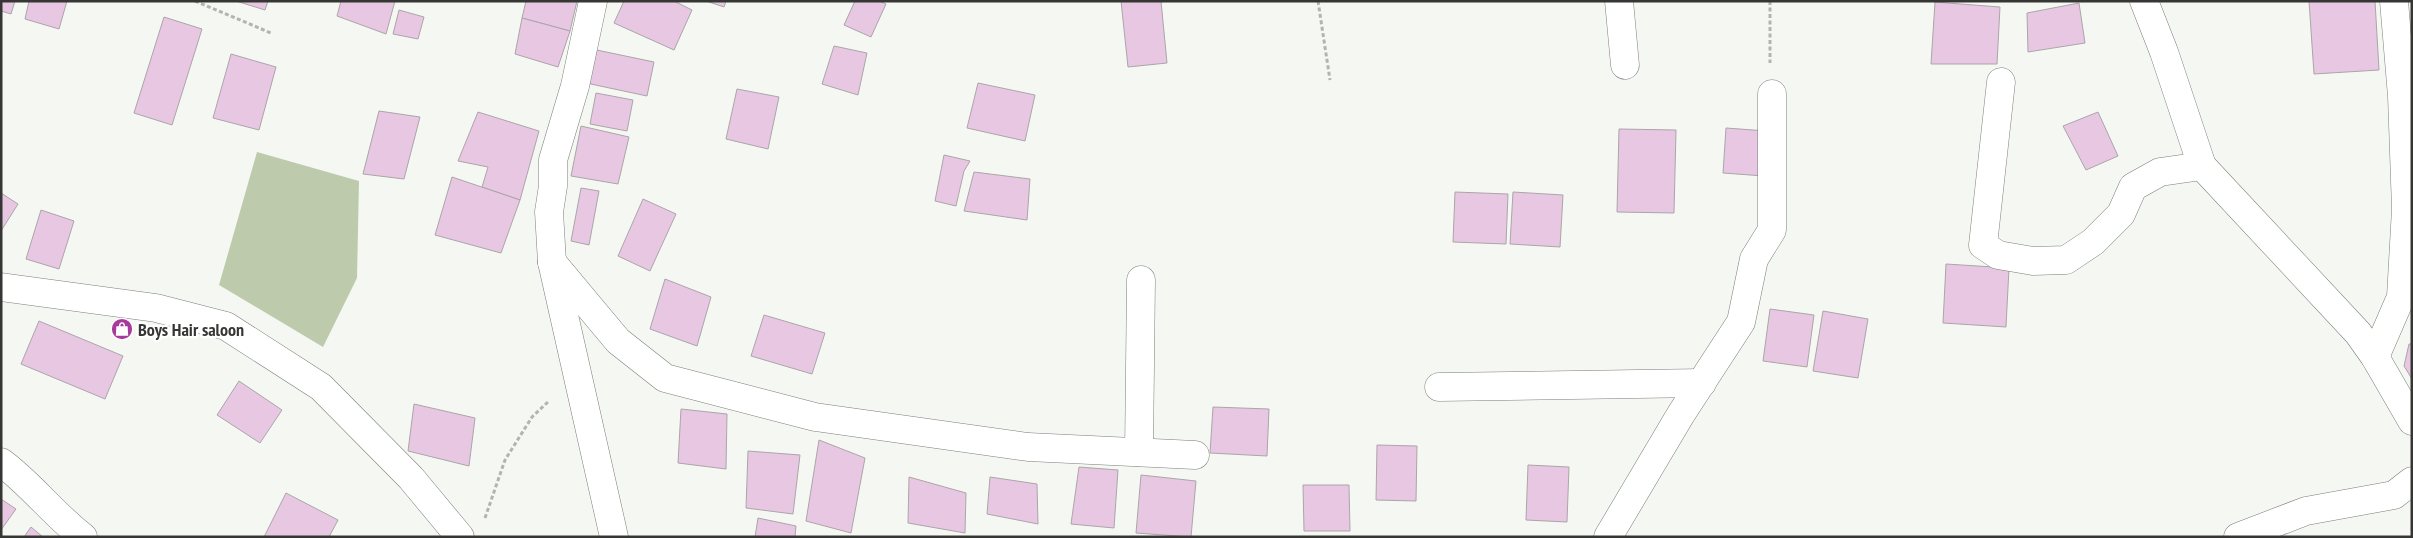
<svg xmlns="http://www.w3.org/2000/svg" width="2413" height="538" font-family="'PT Sans Narrow',sans-serif">
<style>
.green{fill:#bdcaab}
.building{fill:#e7c7e1;stroke:#aba5a9}
.lines{fill:none;stroke-linecap:round;stroke-linejoin:round}
.street-casing{stroke:#7c7f79;stroke-width:29}
.secondary-casing{stroke:#7c7f79;stroke-width:29}
.path{stroke:#b2b4b0;stroke-width:3;stroke-dasharray:4 2.5;stroke-linecap:butt}
.street{stroke:#fff;stroke-width:28}
.secondary{stroke:#fff;stroke-width:28}
.labels{text-anchor:middle;dominant-baseline:central;stroke-width:4.5;stroke-linejoin:round;paint-order:stroke}
.poi-label{font-size:18px;font-weight:bold;fill:#363735;stroke:#fff;text-anchor:start}
</style>
<rect width="100%" height="100%" fill="#f5f8f2"/>
<path class="green" d="M257,152L359,181L357,278L323,347L219,285Z"/>
<g class="building">
<path d="M1,1H15L11,14L1,11Z"/>
<path d="M29,1H67L59,29L25,19Z"/>
<path d="M236,1H268L265,10Z"/>
<path d="M341,1H395L386,34L337,16Z"/>
<path d="M526,1H577L570,31L522,18Z"/>
<path d="M624,1H674L692,10L674,50L614,23Z"/>
<path d="M706,1H726L724,7Z"/>
<path d="M855,1H879L886,4L871,37L844,25Z"/>
<path d="M1121,1H1161L1167,63L1128,67Z"/>
<path d="M2309,1H2375L2379,70L2314,74Z"/>
<path d="M1935,2L2000,7L1997,64H1931Z"/>
<path d="M2079,3L2085,43L2028,52L2027,13Z"/>
<path d="M399,10L424,17L418,39L393,34Z"/>
<path d="M164,17L202,29L172,125L134,113Z"/>
<path d="M522,18L570,31L558,67L515,54Z"/>
<path d="M834,46L867,53L858,95L822,84Z"/>
<path d="M592,49L654,62L647,96L586,83Z"/>
<path d="M231,54L276,67L259,130L213,118Z"/>
<path d="M978,83L1035,95L1025,141L967,128Z"/>
<path d="M737,89L779,97L768,149L726,139Z"/>
<path d="M596,93L633,100L627,131L590,124Z"/>
<path d="M379,111L420,117L404,179L363,174Z"/>
<path d="M478,112L539,131L520,200L482,187L488,167L458,161Z"/>
<path d="M2098,112L2118,156L2086,170L2063,126Z"/>
<path d="M581,126L629,137L618,184L571,176Z"/>
<path d="M1726,128L1767,131L1764,176L1723,173Z"/>
<path d="M1619,129L1676,130L1674,213L1617,212Z"/>
<path d="M944,155L970,161L964,171L956,206L935,201Z"/>
<path d="M974,172L1030,179L1027,220L964,211Z"/>
<path d="M452,177L520,200L501,253L435,235Z"/>
<path d="M581,188L599,191L589,245L571,241Z"/>
<path d="M1455,192L1508,194L1506,244L1453,242Z"/>
<path d="M1513,192L1563,195L1560,247L1510,244Z"/>
<path d="M1,193L18,204L1,231Z"/>
<path d="M643,199L676,214L650,271L618,256Z"/>
<path d="M41,210L74,221L59,269L26,259Z"/>
<path d="M1946,264L2009,268L2006,327L1943,323Z"/>
<path d="M665,279L711,297L697,346L650,329Z"/>
<path d="M1770,309L1814,315L1807,367L1763,361Z"/>
<path d="M1823,311L1868,319L1858,378L1813,371Z"/>
<path d="M764,315L825,333L812,374L751,356Z"/>
<path d="M39,321L123,356L105,399L21,364Z"/>
<path d="M2409,344H2412V379L2404,366Z"/>
<path d="M239,381L282,410L260,443L217,415Z"/>
<path d="M414,404L475,418L469,466L408,451Z"/>
<path d="M1213,407L1269,409L1267,456L1210,453Z"/>
<path d="M681,409L727,414L726,469L678,463Z"/>
<path d="M819,440L865,458L851,533L806,521Z"/>
<path d="M1377,445L1417,446L1416,501L1376,500Z"/>
<path d="M748,451L800,455L793,514L746,508Z"/>
<path d="M1528,465L1569,467L1567,522L1526,520Z"/>
<path d="M1079,467L1118,470L1114,528L1071,524Z"/>
<path d="M1141,475L1196,481L1191,537L1136,533Z"/>
<path d="M909,477L966,493L965,533L908,523Z"/>
<path d="M990,477L1037,484L1038,524L987,514Z"/>
<path d="M1303,485H1349L1350,531H1304Z"/>
<path d="M286,493L338,520L329,537H264Z"/>
<path d="M1,499L16,509L1,530Z"/>
<path d="M758,518L796,526L795,537H755Z"/>
<path d="M31,527L43,537H24Z"/>
</g>
<g class="lines">
<g class="street-casing">
<g id="street">
<path d="M1619,1L1625,65"/>
<path d="M2144,1L2164,52L2202,166L2358,333L2375,357L2412,421"/>
<path d="M2001,82L1983,245L1998,255L2033,261L2066,260L2093,242L2121,214L2133,187L2160,172L2202,166"/>
<path d="M552,262L618,341L665,378L815,417L1028,447L1195,455"/>
<path d="M2375,357L2401,297L2406,209L2402,96L2394,1"/>
<path d="M1439,387L1702,383"/>
<path d="M1139,452L1141,280"/>
<path d="M1,462C31,484 53,514 83,537"/>
<path d="M1608,537L1681,414L1741,322L1754,259L1772,230V94"/>
<path d="M2238,537L2306,511L2394,495L2412,481"/>
</g>
</g>
<g class="secondary-casing">
<g id="secondary">
<path d="M593,1L575,86L553,160V186L549,212L552,262L614,537"/>
<path d="M1,287L156,308L226,326L321,387L411,478L460,537"/>
</g>
</g>
<g class="path">
<path d="M195,1L271,33"/>
<path d="M1318,1L1330,80"/>
<path d="M1770,1V63"/>
<path d="M485,518L505,460L532,417L549,401"/>
</g>
<use href="#street" class="street"/>
<use href="#secondary" class="secondary"/>
</g>
<defs>
<g id="shop-disc" transform="scale(1.125)"><circle r="9.5" fill="#a63b9b" stroke="#fff"/><path d="M-5-2.5h2.3a2.7 3.5 0 0 1 5.4 0H5L5.5 6h-11ZM-1.5-2.5h3a1.5 2.3 0 0 0-3 0Z" fill="#fff"/></g>
</defs>
<g fill-rule="evenodd">
<use href="#shop-disc" x="122" y="329"/>
</g>
<g class="labels">
<g class="poi-label">
<text x="138" y="329">Boys Hair saloon</text>
</g>
</g>
<rect width="2413" height="538" fill="none" stroke="#363735" stroke-width="5"/>
</svg>
